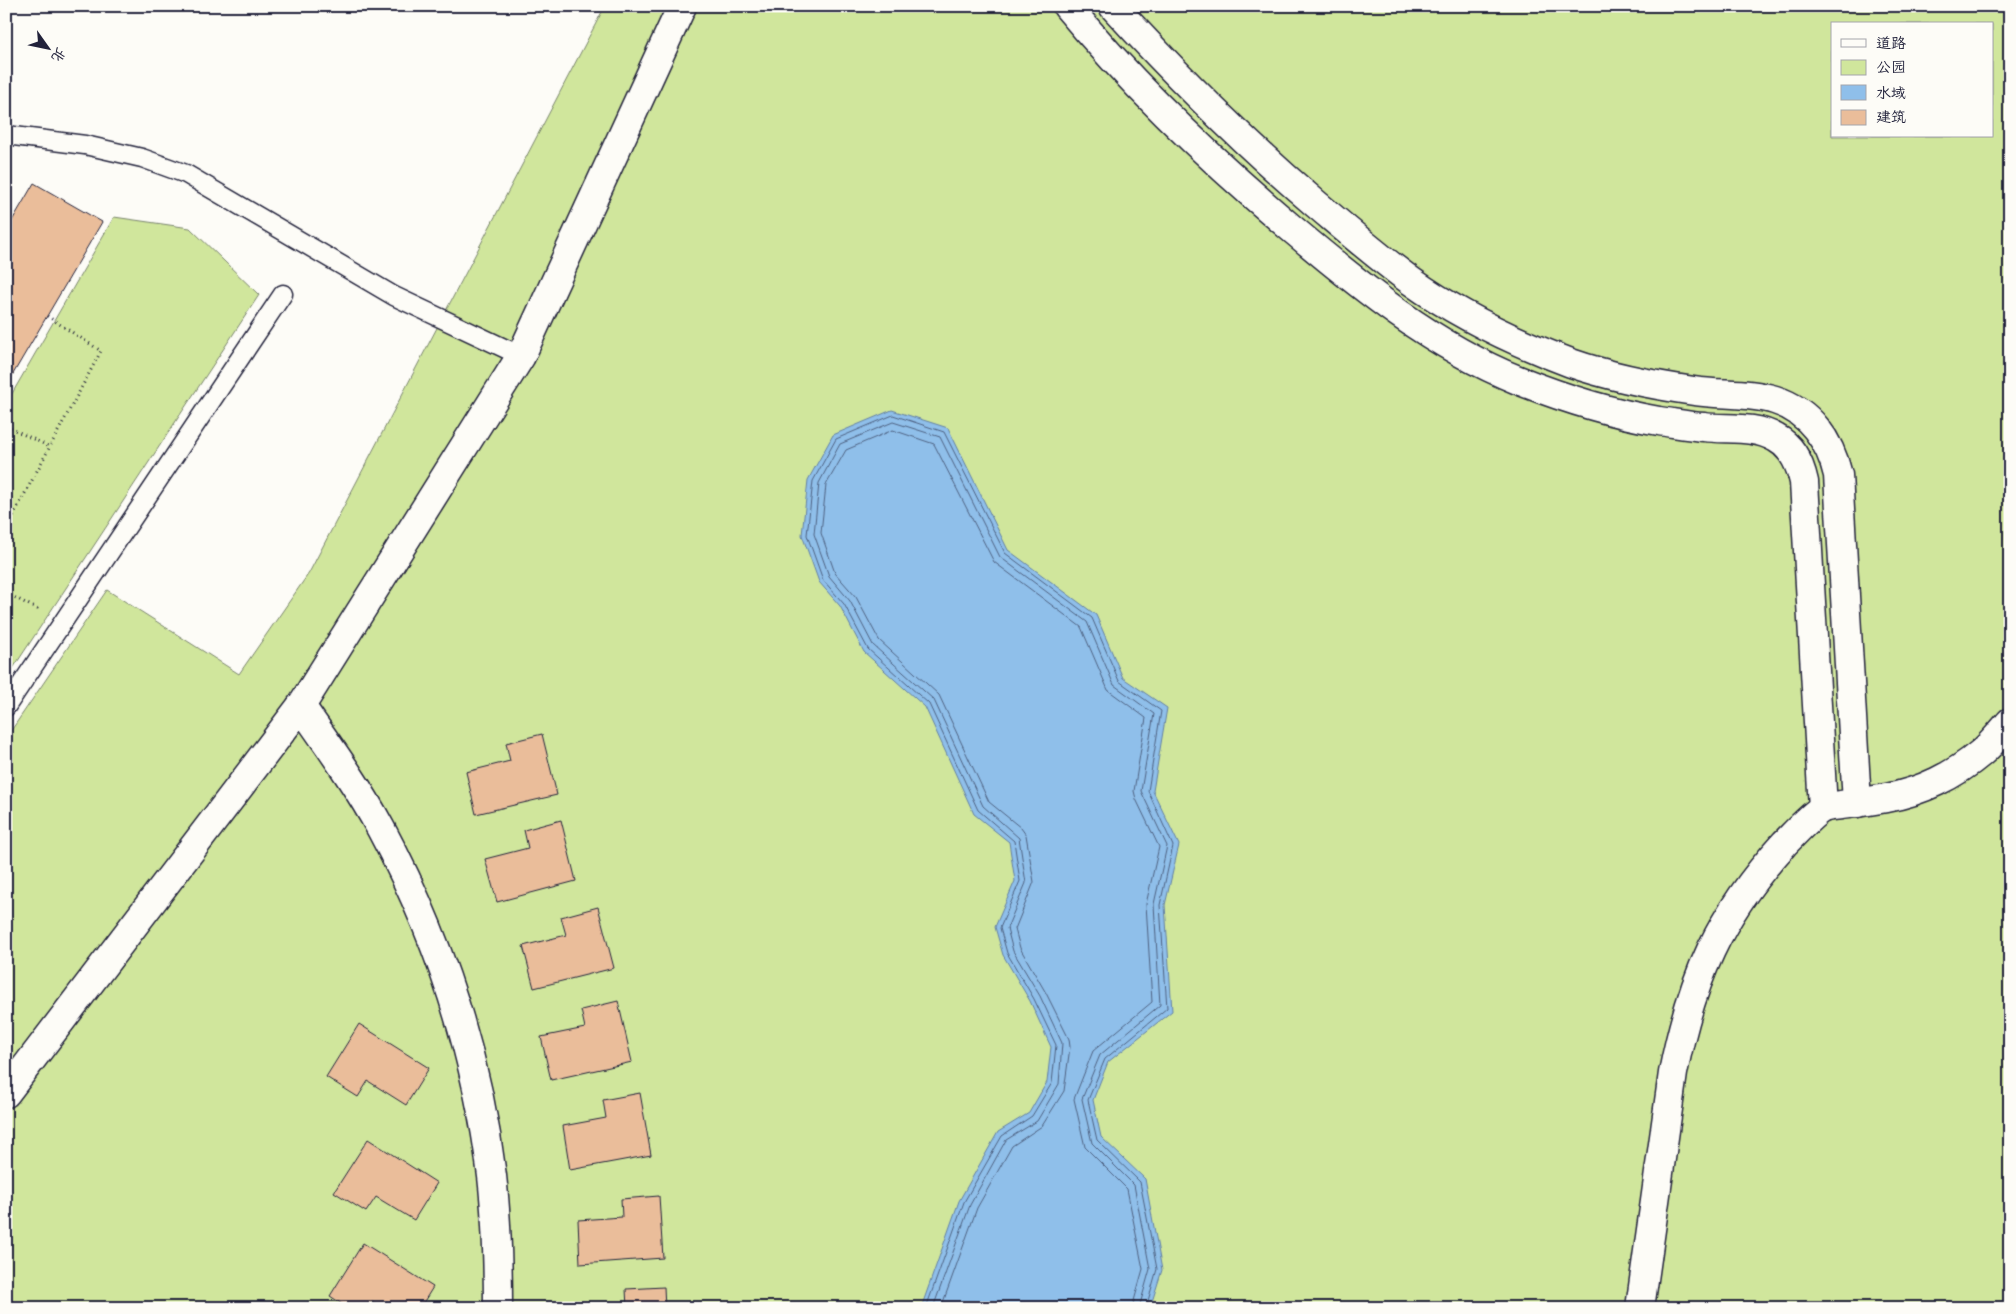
<svg xmlns="http://www.w3.org/2000/svg" width="2016" height="1314" font-family="'Gochi Hand','LXGW WenKai TC',sans-serif">
<style>
.green{fill:#d0e69c;stroke:#79846c;fill-rule:evenodd}
.water{fill:#8fbfea;stroke:#6380a4}
.lines{fill:none;stroke-linecap:round;stroke-linejoin:round}
.shore{stroke:#4e6181;stroke-width:1}
.building{fill:#eabd9a;stroke:#22223b}
.lane-casing{stroke:#22223b;stroke-width:21}
.street-casing{stroke:#22223b;stroke-width:31}
.path{stroke:#22223b;stroke-width:3;stroke-dasharray:1 4;stroke-linecap:butt}
.lane{stroke:#fdfcf7;stroke-width:18}
.street{stroke:#fdfcf7;stroke-width:28}
</style>
<rect width="100%" height="100%" fill="#fdfcf7"/>
<filter id="ink" filterUnits="userSpaceOnUse"><feTurbulence type="fractalNoise" baseFrequency=".02" numOctaves="2"/><feDisplacementMap in="SourceGraphic" scale="10" xChannelSelector="R" yChannelSelector="G"/><feConvolveMatrix kernelMatrix="1 2 1 2 8 2 1 2 1" color-interpolation-filters="sRGB"/></filter>
<g filter="url(#ink)">
<g class="green">
<path d="M605,6H2010V1308H6V738L107,590L239,674L309,573ZM1832,24H1992V136H1832Z"/>
<path d="M114,217L190,228L259,295L6,679V404Z"/>
</g>
<path class="water" d="M892,410L948,428L1008,550L1096,615L1123,678L1167,708L1153,791L1179,845L1165,905L1172,1011L1108,1062L1093,1100L1101,1137L1145,1179L1162,1270L1150,1308H921L959,1201L998,1132L1029,1113L1047,1082L1051,1047L1030,1001L1003,955L995,927L1015,881L1009,842L974,814L925,707L864,652L840,606L819,582L802,535L808,480L833,435Z"/>
<g class="lines">
<g class="shore">
<path d="M926,1308L964,1202L1002,1136L1032,1116L1052,1083L1056,1045L1034,999L1007,953L1000,928L1020,881L1014,841L978,810L929,704L868,649L844,604L823,580L807,535L813,481L836,439L893,415L944,432L1005,553L1092,618L1119,681L1161,711L1148,791L1173,846L1160,905L1167,1008L1105,1059L1088,1100L1097,1140L1140,1182L1157,1269L1146,1308"/>
<path d="M933,1308L970,1205L1006,1140L1037,1121L1059,1084L1062,1043L1040,996L1013,951L1007,928L1026,883L1019,838L983,806L934,700L873,645L850,601L829,576L814,534L819,483L840,444L893,422L940,437L1000,557L1087,622L1114,685L1154,714L1141,791L1167,846L1154,904L1160,1005L1100,1055L1082,1099L1092,1143L1134,1185L1150,1269L1139,1308"/>
<path d="M941,1308L977,1208L1012,1146L1042,1126L1064,1091L1070,1047L1069,1039L1046,993L1020,948L1015,929L1034,882L1026,835L1021,828L989,802L939,695L879,640L856,597L835,573L821,533L826,485L846,450L893,430L934,444L994,562L1081,627L1108,690L1146,718L1134,791L1136,799L1159,847L1146,904L1152,1002L1093,1051L1074,1099L1085,1147L1127,1189L1143,1269L1132,1308"/>
</g>
</g>
<g class="building">
<path d="M34,183L102,222L6,386V231Z"/>
<path d="M542,734L557,795L476,814L466,772L510,761L506,743Z"/>
<path d="M561,820L576,881L497,902L485,859L528,848L524,830Z"/>
<path d="M598,907L614,968L534,988L523,946L566,935L561,917Z"/>
<path d="M618,1001L632,1062L551,1080L541,1037L585,1028L581,1010Z"/>
<path d="M359,1024L429,1068L406,1105L368,1081L358,1097L326,1077Z"/>
<path d="M640,1093L651,1155L570,1170L563,1126L606,1118L603,1100Z"/>
<path d="M368,1139L437,1183L414,1220L376,1197L366,1212L334,1192Z"/>
<path d="M659,1196L663,1258L580,1264L578,1220L622,1217L621,1199Z"/>
<path d="M363,1243L433,1287L420,1308H383L372,1301L367,1308H348L330,1296Z"/>
<path d="M664,1287L665,1308H627L626,1289Z"/>
</g>
<g class="lines">
<g class="lane-casing">
<g id="lane">
<path d="M6,135L85,145L142,158L186,174L394,296L521,356"/>
<path d="M6,707L283,294"/>
</g>
</g>
<g class="street-casing">
<g id="street">
<path d="M1067,6C1134,87 1211,160 1291,228C1361,287 1433,346 1518,380C1563,398 1611,413 1659,421C1674,423 1689,426 1704,427C1727,430 1754,425 1776,438C1793,447 1800,464 1804,482L1823,808"/>
<path d="M1113,6C1177,76 1244,143 1316,204C1347,230 1378,257 1411,281C1460,316 1515,342 1571,363C1611,377 1653,385 1694,391C1720,395 1749,392 1775,400C1810,411 1830,441 1838,475L1857,803"/>
<path d="M301,706C329,746 358,786 381,829C439,937 477,1055 492,1176C497,1220 498,1264 498,1308"/>
<path d="M6,1093L301,706L521,356L682,6"/>
<path d="M1640,1308L1673,1073C1691,980 1719,915 1784,844C1792,836 1813,813 1823,808C1828,806 1836,806 1841,805C1856,803 1871,801 1886,798C1921,792 1955,775 1981,753C1992,744 2001,732 2010,722"/>
</g>
</g>
<g class="path">
<path d="M6,426L50,447"/>
<path d="M6,529L101,351L47,316"/>
<path d="M6,593L41,611"/>
</g>
<use href="#lane" class="lane"/>
<use href="#street" class="street"/>
</g>
</g>
<rect width="2016" height="1314" fill="none" stroke="#fdfcf7" stroke-width="25"/>
<rect x="12" y="12" width="1991" height="1289" fill="none" stroke="#22223b" stroke-width="2" filter="url(#ink)"/>
<rect x="1831" y="22" width="162" height="115" fill="#fdfcf7" stroke="#a5a5ac"/>
<rect x="1841" y="39" width="25" height="8" fill="#fdfcf7" stroke="#a5a5ac"/>
<text x="1876" y="48" font-size="15" fill="#22223b">道路</text>
<rect x="1841" y="60" width="25" height="15" fill="#d0e69c" stroke="#a5a5ac"/>
<text x="1876" y="72" font-size="15" fill="#22223b">公园</text>
<rect x="1841" y="85" width="25" height="15" fill="#8fbfea" stroke="#a5a5ac"/>
<text x="1876" y="98" font-size="15" fill="#22223b">水域</text>
<rect x="1841" y="110" width="25" height="15" fill="#eabd9a" stroke="#a5a5ac"/>
<text x="1876" y="122" font-size="15" fill="#22223b">建筑</text>
<g transform="translate(48 48) rotate(123)" stroke="#fdfcf7" stroke-width="4" paint-order="stroke">
<path d="M0-4L9 19L0 12L-9 19Z" fill="#22223b"/>
<text y="-8" font-size="14" font-weight="bold" text-anchor="middle" fill="#22223b">北</text>
</g>
</svg>
